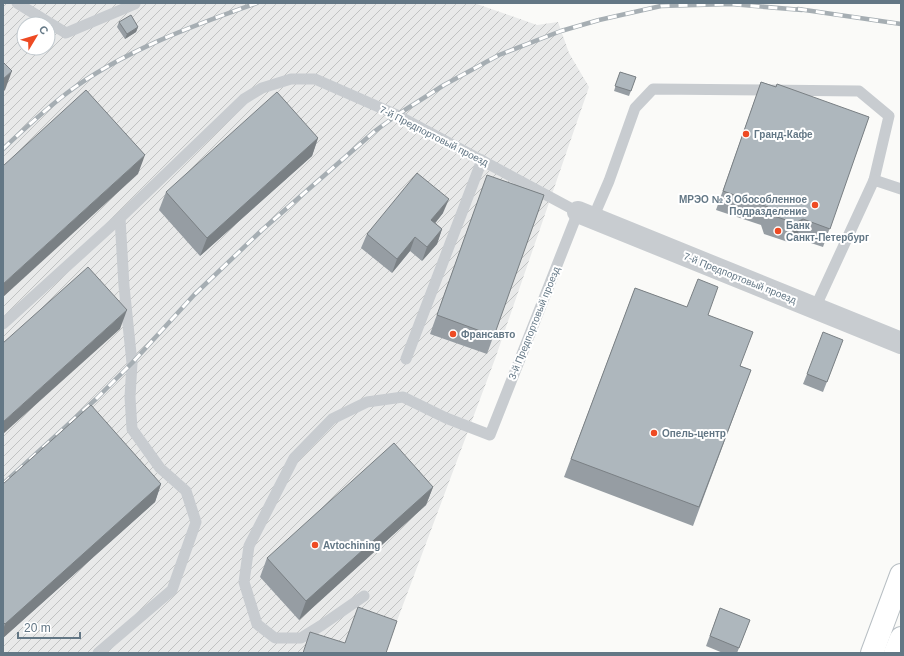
<svg xmlns="http://www.w3.org/2000/svg" width="904" height="656" font-family="Helvetica,sans-serif">
<style>
.industrial{fill:url(#industrial-furrows);fill-rule:evenodd}
.lines{fill:none;stroke-linecap:round;stroke-linejoin:round}
.secondary-casing{stroke:#b7bec3;stroke-width:24}
.lane{stroke:#c8ccd0;stroke-width:11}
.street{stroke:#c8ccd0;stroke-width:22}
.secondary{stroke:#fff;stroke-width:22}
.rail-casing{stroke:#a6aeb3;stroke-width:4.5}
.rail{stroke:#fff;stroke-width:3;stroke-dasharray:9;stroke-linecap:butt}
.wall{fill:#969da3}
.shaded-wall{fill:#7a8084}
.building{fill:#aeb7bd;stroke:#7a8084}
.poi-dot{fill:#ee4a23;stroke:#fff;stroke-width:1.5}
.labels{text-anchor:middle;dominant-baseline:central;stroke-width:4;stroke-linejoin:round;paint-order:stroke}
.poi-label{font-size:10px;font-weight:bold;fill:#637785;stroke:#fff;text-anchor:start}
.street-label{font-size:10px;fill:#637785;stroke:#fff}
</style>
<defs>
<pattern id="industrial-furrows" width="10" height="10" patternUnits="userSpaceOnUse"><rect width="10" height="10" fill="#e8e9e9"/><path d="M-1 1l2-2M0 10L10 0M9 11l2-2" fill="none" stroke="#c0c2c2"/></pattern>
</defs>
<rect width="100%" height="100%" fill="#fafaf8"/>
<path class="industrial" d="M3,3H474L537,25L558,22L569,53L589,87L495,359L385,653H3ZM24,24H48V48H24Z"/>
<g class="lines">
<g class="secondary-casing">
<g id="secondary">
<path d="M872,653L901,575"/>
<path d="M895,653L901,638"/>
</g>
</g>
<g class="lane">
<path d="M17,3L66,33L135,4"/>
<path d="M593,218L609,181L635,108L653,89L859,91L889,116L874,180"/>
<path d="M815,308L874,180L901,189"/>
<path d="M3,324L120,218L244,99L262,88L291,79H315L397,115L578,212L490,435L446,418L403,397L367,402L332,419L294,458L249,546L244,582L257,624L275,638H301L322,625L364,596"/>
<path d="M406,359L482,160"/>
<path d="M98,653L172,590L196,522L186,491L160,468L132,429L130,397L132,363L124,286L120,218"/>
</g>
<path class="street" d="M578,212L901,343"/>
<use href="#secondary" class="secondary"/>
<g class="rail-casing">
<g id="rail">
<path d="M798,9L901,24"/>
<path d="M3,149C24,129 45,110 67,93C121,52 194,25 257,3"/>
<path d="M3,484L96,399L132,363L194,295L262,230L375,131L397,115L444,85L499,55L561,31L599,20L661,6L731,4L802,10"/>
</g>
</g>
<use href="#rail" class="rail"/>
</g>
<g class="wall">
<path d="M119,22L138,27L136,32L125,39L117,27Z"/>
<path d="M620,72L636,77L629,96L614,91Z"/>
<path d="M761,82L869,117L823,247L796,238L788,242L764,234L761,225L716,210Z"/>
<path d="M318,138L312,156L200,256L159,210L166,192Z"/>
<path d="M487,175L544,195L487,354L430,334Z"/>
<path d="M443,213L435,223L442,229L437,244L422,261L410,251L392,273L361,248L367,234Z"/>
<path d="M635,288L708,315L741,366L751,370L693,526L564,477Z"/>
<path d="M839,350L823,392L803,384L807,374Z"/>
<path d="M3,484H161L155,502L3,638Z"/>
<path d="M433,487L426,505L299,620L260,577L267,558Z"/>
<path d="M720,608L750,620L737,653H723L706,646Z"/>
</g>
<g class="shaded-wall">
<path d="M138,27L136,32L125,39L127,34Z"/>
<path d="M12,71L5,90L3,92V79Z"/>
<path d="M318,138L312,156L200,256L207,238Z"/>
<path d="M145,155L138,174L3,297V284Z"/>
<path d="M449,199L443,213L426,235L431,220Z"/>
<path d="M803,219L796,238L788,242L795,223Z"/>
<path d="M442,229L437,244L422,261L427,247Z"/>
<path d="M415,237L410,251L392,273L397,259Z"/>
<path d="M127,310L120,329L3,434V422Z"/>
<path d="M161,484L155,502L3,638V630L5,624Z"/>
<path d="M433,487L426,505L299,620L306,601Z"/>
</g>
<g class="building">
<path d="M131,15L138,27L127,34L119,22Z"/>
<path d="M3,62L12,71L3,79Z"/>
<path d="M620,72L636,77L631,91L615,86Z"/>
<path d="M761,82L776,87L777,84L869,117L830,229L803,219L795,223L771,215L768,207L723,191Z"/>
<path d="M86,90L145,155L3,284V166Z"/>
<path d="M277,92L318,138L207,238L166,192Z"/>
<path d="M417,173L449,199L431,220L442,229L427,247L415,237L397,259L367,234Z"/>
<path d="M487,175L544,195L494,336L437,315Z"/>
<path d="M88,267L127,310L3,422V343Z"/>
<path d="M698,279L718,287L708,315L753,332L740,366L751,370L699,507L571,459L635,288L687,307Z"/>
<path d="M823,332L843,340L827,382L807,374Z"/>
<path d="M91,405L161,484L5,624L3,622V484Z"/>
<path d="M394,443L433,487L306,601L267,558Z"/>
<path d="M358,607L397,621L386,653H303L310,632L345,643Z"/>
<path d="M720,608L750,620L739,648L710,636Z"/>
</g>
<g class="poi-dot">
<circle cx="746" cy="134" r="4"/>
<circle cx="815" cy="205" r="4"/>
<circle cx="778" cy="231" r="4"/>
<circle cx="453" cy="334" r="4"/>
<circle cx="654" cy="433" r="4"/>
<circle cx="315" cy="545" r="4"/>
</g>
<g class="labels">
<g class="poi-label">
<text x="754" y="134">Гранд-Кафе</text>
<text x="807" y="199" text-anchor="end">МРЭО № 3 Обособленное<tspan x="807" dy="12">Подразделение</tspan></text>
<text x="786" y="225">Банк<tspan x="786" dy="12">Санкт-Петербург</tspan></text>
<text x="461" y="334">Франсавто</text>
<text x="662" y="433">Опель-центр</text>
<text x="323" y="545">Avtochining</text>
</g>
<g class="street-label">
<text transform="translate(434 136) rotate(27)">7-й Предпортовый проезд</text>
<text transform="translate(740 278) rotate(22)">7-й Предпортовый проезд</text>
<text transform="translate(534 323) rotate(-68)">3-й Предпортовый проезд</text>
</g>
</g>
<rect width="904" height="656" fill="none" stroke="#637785" stroke-width="8"/>
<g transform="translate(36 36) rotate(52)"><circle r="19" fill="#ffffff" stroke="#c1c9ce"/>
<path d="M0-3L7 15L0 10L-7 15Z" fill="#ee4a23"/>
<text y="-6" font-size="11" font-weight="bold" text-anchor="middle" fill="#637785">С</text>
</g>
<path d="M18 632v6h62v-6" fill="none" stroke="#637785" stroke-width="2"/>
<text x="24" y="632" font-size="12" fill="#637785" stroke="#ffffff" stroke-width="3" paint-order="stroke">20 m</text>
</svg>
